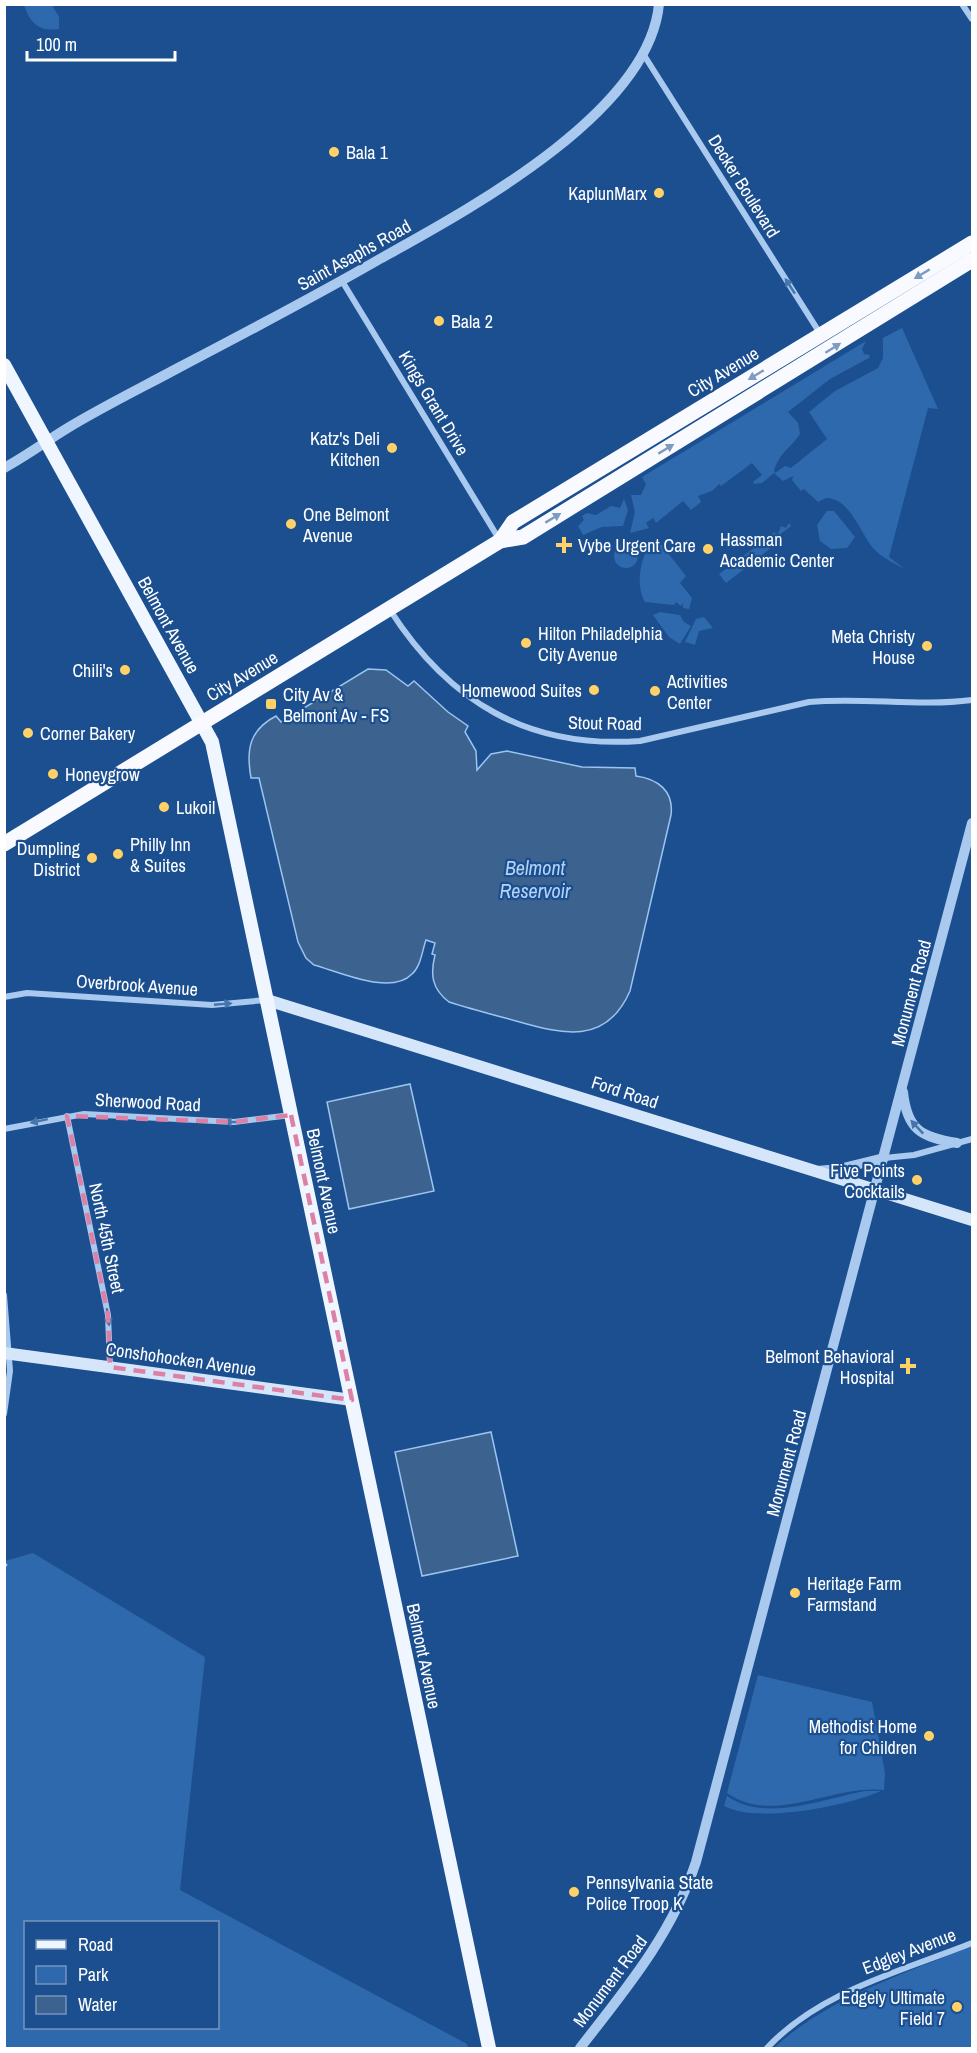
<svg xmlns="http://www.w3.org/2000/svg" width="977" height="2053" font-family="'Archivo Narrow',sans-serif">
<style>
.green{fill:#2e69ad;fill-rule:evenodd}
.water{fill:#3c6290;stroke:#9cc4f0;stroke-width:1.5}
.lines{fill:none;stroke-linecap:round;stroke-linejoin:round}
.stream{stroke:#9cc4f0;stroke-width:3}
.minor{stroke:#a9c9ee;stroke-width:6}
.tertiary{stroke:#a9c9ee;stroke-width:10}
.secondary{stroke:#d6e6fa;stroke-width:12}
.primary{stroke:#f0f6ff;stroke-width:14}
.trunk{stroke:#f8faff;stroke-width:15}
.oneway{fill:#7e9cc1}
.oneway2{fill:#4674ac}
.marked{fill:none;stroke:#dd80a5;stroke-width:4.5;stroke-dasharray:12 8;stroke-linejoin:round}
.poi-dot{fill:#ffd166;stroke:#1b4f8f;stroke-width:2}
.labels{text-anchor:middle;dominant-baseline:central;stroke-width:4.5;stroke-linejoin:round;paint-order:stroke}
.poi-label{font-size:18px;fill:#fff;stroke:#1b4f8f;text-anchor:start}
.street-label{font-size:18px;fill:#fff;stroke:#1b4f8f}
.water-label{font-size:20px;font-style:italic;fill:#b5d3f5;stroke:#1b4f8f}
</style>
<rect width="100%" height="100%" fill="#1b4f8f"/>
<g class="green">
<path d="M24,5H52L59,17V29C39,32 30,23 24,5Z"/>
<path d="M902,328L938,409L928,408L889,557L906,570C896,564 885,559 877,552C861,538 852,498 826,498L818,502L804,489L801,491L792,480L793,476L783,481L774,473L762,483L754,484L753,482L762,475L752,463L721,486L719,484L712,491L698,496L701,502L691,510L683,501L656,523L653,518L646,523L649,528L630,533L635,512L631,495H641L646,484L642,477L866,341L862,349L864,354L870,355L869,358L830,379L788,412L798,423L800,434C789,450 779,453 774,471L775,473L785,466L791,468L827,439L809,412L835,391L878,368L883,358V338Z"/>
<path d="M624,499L628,510L623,526L602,527L583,535L578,526L584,520L582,516L587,513L596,515L611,506L620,508Z"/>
<path d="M827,511H834L855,537L847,548L831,549L820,541L817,525Z"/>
<path d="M789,523L791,526L768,544L771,548L726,583L719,574L766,539L771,540L773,532L778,534L781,526L786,528Z"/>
<path d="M654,540L660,543L686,576L680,583L692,598L689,609L683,608V603L681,606L676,602L674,605L645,602C635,584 640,555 654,540Z"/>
<circle cx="626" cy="556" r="12"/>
<path d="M660,612L680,615L684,622L691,626L680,644L669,637L653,615Z"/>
<path d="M704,617L713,628L699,631L695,645L685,642L696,619Z"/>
<path d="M33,1553L205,1657L180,1890L467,2044L468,2048H5V1561ZM26,1922H218V2028H26Z"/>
<path d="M758,1675L872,1702L885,1773L884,1790C832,1784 774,1826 727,1793Z"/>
<path d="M865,1791H881C847,1806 757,1824 724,1806L727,1796C765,1823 823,1799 865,1791Z"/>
<path d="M972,1946V2048H774C829,1997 904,1974 972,1946Z"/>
</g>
<g class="water">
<path d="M368,669L386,670L408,686L414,681L448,712L468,726L465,732L476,751L477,770L491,754L507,751L582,767L635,768L636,776C658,779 674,791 671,815L630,991C606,1046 562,1034 516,1021C494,1015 471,1009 449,1002C432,989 430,975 435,955L432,954L435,943L426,940C422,951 421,966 412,974C391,996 340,972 314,965L306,958L298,942L259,778H251C246,750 249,730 276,716L281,722Z"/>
<path d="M410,1084L434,1191L349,1209L327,1102Z"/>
<path d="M491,1432L518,1556L422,1576L395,1452Z"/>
</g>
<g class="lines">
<path class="stream" d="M4,1566L6,1565"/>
<g class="minor">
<path d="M962,4L972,19"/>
<path d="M642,52L821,335"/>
<path d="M342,281L499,539"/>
<path d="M390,610C449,702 528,749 640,741L809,702C864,697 918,707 972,700"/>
<path d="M4,997L27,993L212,1005L266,1000"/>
<path d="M67,1116L108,1315L110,1367"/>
<path d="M4,1129L84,1114L234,1122L291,1115"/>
<path d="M884,1158L914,1155L972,1139"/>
<path d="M4,1295L10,1371L4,1414"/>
<path d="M767,2048C820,1991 902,1971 972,1943"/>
</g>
<g class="tertiary">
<path d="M4,468C26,456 45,442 66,429C102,407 141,388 178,368C245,333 312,298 378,260C464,212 649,114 659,4"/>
<path d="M903,1092C907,1130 921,1137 957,1143"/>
<path d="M817,1171L839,1169L884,1158"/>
<path d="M580,2048C626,1989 672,1934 696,1862L972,823"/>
</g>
<g class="secondary">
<path d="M267,1000L972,1220"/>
<path d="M4,1353L352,1400"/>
</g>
<path class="primary" d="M4,365L212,742L489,2048"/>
<g class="trunk">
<path d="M500,541L513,522L972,243"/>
<path d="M4,844L500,541L523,537L972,260"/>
</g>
</g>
<defs><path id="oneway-solid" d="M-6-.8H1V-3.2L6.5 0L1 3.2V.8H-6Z" transform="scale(1.5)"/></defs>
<g class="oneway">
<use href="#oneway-solid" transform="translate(922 274) rotate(149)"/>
<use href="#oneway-solid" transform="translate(833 348) rotate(-32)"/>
<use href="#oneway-solid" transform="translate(756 375) rotate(149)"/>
<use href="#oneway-solid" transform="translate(666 449) rotate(-31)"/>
<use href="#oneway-solid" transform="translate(553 518) rotate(-31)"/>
</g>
<g class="oneway2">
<use href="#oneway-solid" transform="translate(790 286) rotate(-123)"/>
<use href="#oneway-solid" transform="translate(223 1004) rotate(-5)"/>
<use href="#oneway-solid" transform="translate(39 1121) rotate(168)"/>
<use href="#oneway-solid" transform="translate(233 1122) rotate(-179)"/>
<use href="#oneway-solid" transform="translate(917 1127) rotate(-133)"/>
<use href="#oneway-solid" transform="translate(108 1317) rotate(82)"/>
</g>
<path class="marked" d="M291,1115L352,1400L110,1367L108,1315L67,1116L234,1122Z"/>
<g class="poi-dot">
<circle cx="334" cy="152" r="6"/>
<circle cx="659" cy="193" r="6"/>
<circle cx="439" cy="321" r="6"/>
<circle cx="392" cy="448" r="6"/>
<circle cx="291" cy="524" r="6"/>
<path d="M561 536h6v6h6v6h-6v6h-6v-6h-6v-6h6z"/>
<circle cx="708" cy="549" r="6"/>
<circle cx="526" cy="643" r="6"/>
<circle cx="927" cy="646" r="6"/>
<circle cx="125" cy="670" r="6"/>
<circle cx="594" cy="690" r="6"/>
<circle cx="655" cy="691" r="6"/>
<rect x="265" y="698" width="12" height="12" rx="3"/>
<circle cx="28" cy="733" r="6"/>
<circle cx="53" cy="774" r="6"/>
<circle cx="164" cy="807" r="6"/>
<circle cx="118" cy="854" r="6"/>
<circle cx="92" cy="858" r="6"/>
<circle cx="917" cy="1180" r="6"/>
<path d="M905 1357h6v6h6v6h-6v6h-6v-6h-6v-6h6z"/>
<circle cx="795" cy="1593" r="6"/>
<circle cx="929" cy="1736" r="6"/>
<circle cx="574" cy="1892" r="6"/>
<circle cx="957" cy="2007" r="6"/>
</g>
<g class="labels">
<g class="poi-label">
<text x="346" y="152">Bala 1</text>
<text x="647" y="193" text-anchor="end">KaplunMarx</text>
<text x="451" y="321">Bala 2</text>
<text x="380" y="438" text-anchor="end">Katz's Deli<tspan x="380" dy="21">Kitchen</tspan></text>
<text x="303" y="514">One Belmont<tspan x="303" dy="21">Avenue</tspan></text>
<text x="720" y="539">Hassman<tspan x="720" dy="21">Academic Center</tspan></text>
<text x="578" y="545">Vybe Urgent Care</text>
<text x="538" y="633">Hilton Philadelphia<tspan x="538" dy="21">City Avenue</tspan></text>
<text x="915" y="636" text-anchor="end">Meta Christy<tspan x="915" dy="21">House</tspan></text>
<text x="113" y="670" text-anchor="end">Chili's</text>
<text x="667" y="681">Activities<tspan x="667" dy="21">Center</tspan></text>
<text x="582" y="690" text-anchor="end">Homewood Suites</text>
<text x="283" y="694">City Av &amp;<tspan x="283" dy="21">Belmont Av - FS</tspan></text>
<text x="40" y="733">Corner Bakery</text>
<text x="65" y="774">Honeygrow</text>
<text x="176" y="807">Lukoil</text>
<text x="130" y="844">Philly Inn<tspan x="130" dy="21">&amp; Suites</tspan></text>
<text x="80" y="848" text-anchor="end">Dumpling<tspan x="80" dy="21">District</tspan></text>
<text x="905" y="1170" text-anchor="end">Five Points<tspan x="905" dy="21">Cocktails</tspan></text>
<text x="894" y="1356" text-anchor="end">Belmont Behavioral<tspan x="894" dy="21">Hospital</tspan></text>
<text x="807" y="1583">Heritage Farm<tspan x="807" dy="21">Farmstand</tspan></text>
<text x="917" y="1726" text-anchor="end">Methodist Home<tspan x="917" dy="21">for Children</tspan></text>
<text x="586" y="1882">Pennsylvania State<tspan x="586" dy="21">Police Troop K</tspan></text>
<text x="945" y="1997" text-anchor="end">Edgely Ultimate<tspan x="945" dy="21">Field 7</tspan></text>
</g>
<g class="street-label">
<text transform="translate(744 186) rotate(58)">Decker Boulevard</text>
<text transform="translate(354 255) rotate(-29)">Saint Asaphs Road</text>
<text transform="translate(723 372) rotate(-31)">City Avenue</text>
<text transform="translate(434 403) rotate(59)">Kings Grant Drive</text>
<text transform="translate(169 625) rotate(61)">Belmont Avenue</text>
<text transform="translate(242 676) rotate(-31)">City Avenue</text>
<text transform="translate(605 723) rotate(1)">Stout Road</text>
<text transform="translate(137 985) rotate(4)">Overbrook Avenue</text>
<text transform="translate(911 993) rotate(-75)">Monument Road</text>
<text transform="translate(625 1092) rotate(18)">Ford Road</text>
<text transform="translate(148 1102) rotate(3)">Sherwood Road</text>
<text transform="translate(324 1181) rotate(78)">Belmont Avenue</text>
<text transform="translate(107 1238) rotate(78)">North 45th Street</text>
<text transform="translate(181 1359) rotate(8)">Conshohocken Avenue</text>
<text transform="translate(786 1463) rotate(-75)">Monument Road</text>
<text transform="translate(424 1656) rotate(78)">Belmont Avenue</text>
<text transform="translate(909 1951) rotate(-21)">Edgley Avenue</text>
<text transform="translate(610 1981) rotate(-53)">Monument Road</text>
</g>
<g class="water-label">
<text x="535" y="867">Belmont<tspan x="535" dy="23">Reservoir</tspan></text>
</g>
</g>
<rect width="977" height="2053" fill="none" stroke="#ffffff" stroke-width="12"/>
<rect x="24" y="1921" width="195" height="108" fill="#1b4f8f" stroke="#7695bc" stroke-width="1.5"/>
<rect x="36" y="1940" width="30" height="9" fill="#f0f6ff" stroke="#7695bc" stroke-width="1.5"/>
<text x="78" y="1951" font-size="18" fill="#ffffff">Road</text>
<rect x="36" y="1966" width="30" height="18" fill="#2e69ad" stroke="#7695bc" stroke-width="1.5"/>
<text x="78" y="1981" font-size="18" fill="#ffffff">Park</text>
<rect x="36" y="1996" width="30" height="18" fill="#3c6290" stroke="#7695bc" stroke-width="1.5"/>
<text x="78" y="2011" font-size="18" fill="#ffffff">Water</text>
<path d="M27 51v9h148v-9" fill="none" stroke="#ffffff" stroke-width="3"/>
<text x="36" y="51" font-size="18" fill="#ffffff" stroke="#1b4f8f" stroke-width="4.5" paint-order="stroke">100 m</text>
</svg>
